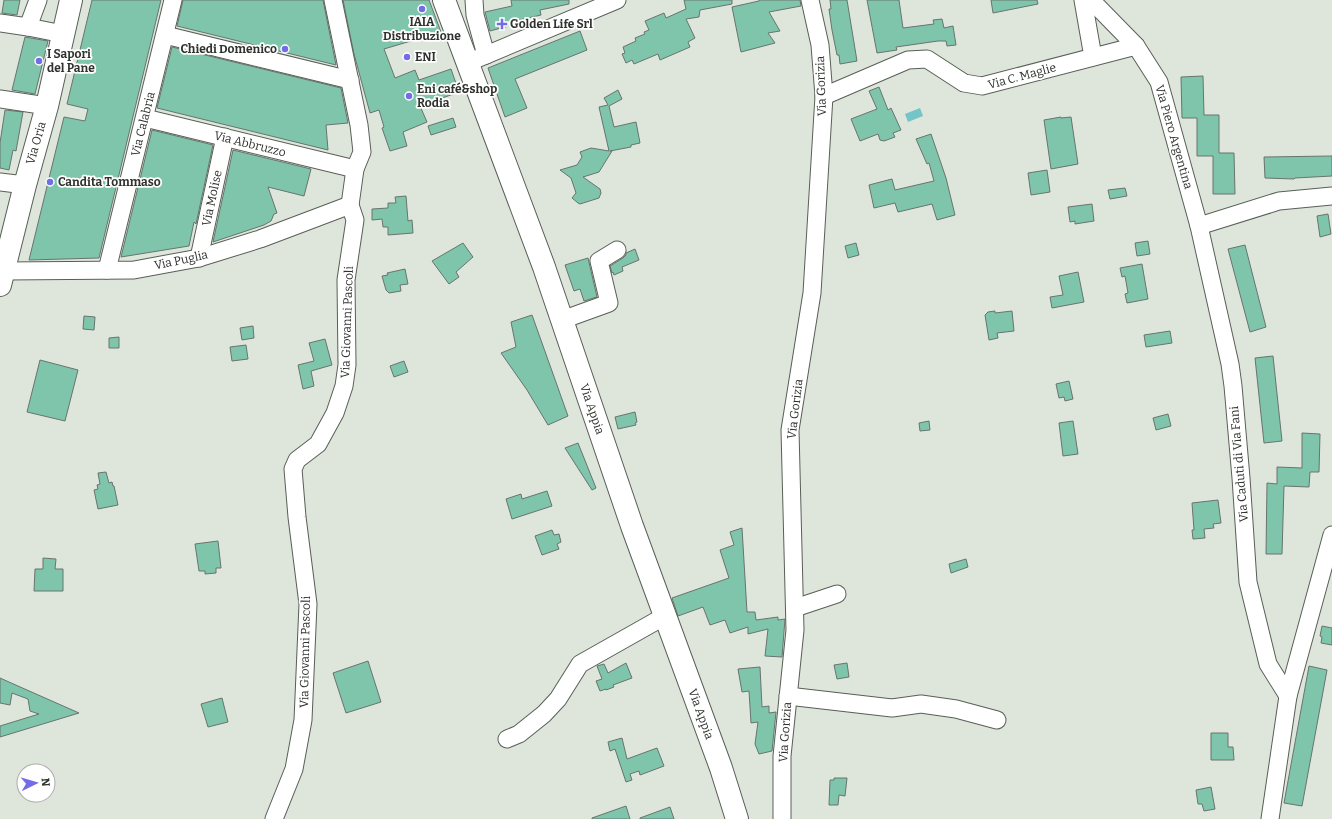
<svg xmlns="http://www.w3.org/2000/svg" width="1332" height="819" font-family="Bitter,serif">
<style>
.water{fill:#73c5c7}
.building{fill:#7ec5ac;stroke:#68746f}
.lines{fill:none;stroke-linecap:round;stroke-linejoin:round}
.minor-casing{stroke:#585f57;stroke-width:19}
.major-casing{stroke:#585f57;stroke-width:24}
.minor{stroke:#fff;stroke-width:17}
.major{stroke:#fff;stroke-width:22}
.poi-dot{fill:#736ce6;stroke:#fff;stroke-width:1.5}
.labels{text-anchor:middle;dominant-baseline:central;stroke-width:3.5;stroke-linejoin:round;paint-order:stroke}
.poi-label{font-size:12px;font-weight:bold;fill:#2f322e;stroke:#fff;text-anchor:start}
.street-label{font-size:12px;fill:#2f322e;stroke:#fff}
</style>
<rect width="100%" height="100%" fill="#dee6dc"/>
<path class="water" d="M920,108L923,116L908,122L905,114Z"/>
<g class="building">
<path d="M4,0H20L17,15L2,13Z"/>
<path d="M92,0H161L99,258L29,260L64,117L85,121L88,109L67,104Z"/>
<path d="M183,0H323L336,65L177,26Z"/>
<path d="M343,0H429L441,32L384,49L395,78L415,70L419,80L451,69L459,92L420,106L427,122L403,132L407,146L390,151L382,128L384,127L379,110L370,113L354,54Z"/>
<path d="M511,0H569V4L540,10L541,15L515,21L516,24L490,31L485,12L512,6Z"/>
<path d="M684,0H732V4L700,10L699,17L686,19L695,38L688,42L690,47L660,60L658,54L634,64L632,60L626,63L622,54L625,53L623,47L636,41L635,38L645,34L644,32L649,30L645,21L664,13L666,18L686,9Z"/>
<path d="M759,0H800L801,6L769,12L780,31L768,33L775,43L741,52L732,7L759,1Z"/>
<path d="M830,0H847L857,61L840,64L839,55H837L832,30L829,9H831Z"/>
<path d="M867,0H899L903,28L934,24L933,20L942,19L944,28L953,26L956,45L947,46L946,41H938L896,47L897,50L877,53Z"/>
<path d="M991,0H1037L1038,4L993,13Z"/>
<path d="M580,31L587,50L515,79L527,108L505,117L488,68Z"/>
<path d="M25,37L48,41L35,94L12,90Z"/>
<path d="M172,47L341,88L348,123L326,125L328,150L157,108Z"/>
<path d="M1203,76L1204,115H1219V153H1234L1235,194H1213V156H1197V118H1182L1181,77Z"/>
<path d="M879,87L888,110L891,108L901,130L893,133L895,137L884,141L880,140L878,134L860,141L851,119L877,109L869,91Z"/>
<path d="M618,90L622,99L609,106L614,127L636,122L640,143L631,145V147L610,151H612L599,172L583,177L600,189L601,193L599,198L580,204L578,203L572,198L576,193L571,178L560,170L577,165L582,157L580,152L591,148L609,151L599,107L608,105L604,98Z"/>
<path d="M5,110L23,112L16,151L13,150L9,170L0,168V143Z"/>
<path d="M1061,117V118L1071,117L1078,164L1051,169L1044,120Z"/>
<path d="M453,118L456,127L431,135L428,126Z"/>
<path d="M152,130L213,145L196,224L194,222L189,246L121,257Z"/>
<path d="M931,134L946,178L955,215L937,220L932,204L898,212L895,203L874,208L869,185L892,179L895,190L934,181L929,163L927,164L916,139Z"/>
<path d="M233,150L311,169L304,196L268,187L277,213L274,214L271,221L264,225L213,242Z"/>
<path d="M1332,156V176L1295,178L1294,179L1265,178L1264,157Z"/>
<path d="M1047,170L1050,192L1031,195L1028,173Z"/>
<path d="M1125,188L1127,196L1110,199L1108,190Z"/>
<path d="M406,196L408,221L412,220L413,233L388,235V227H383L382,219L372,220V209L388,208V203H396L395,197Z"/>
<path d="M1092,204L1094,221L1075,224V221L1070,222L1068,207Z"/>
<path d="M1328,214L1331,234L1320,237L1317,216Z"/>
<path d="M1148,241L1150,254L1137,256L1135,243Z"/>
<path d="M463,243L473,257L456,272L459,277L449,284L432,261Z"/>
<path d="M856,243L859,255L848,258L845,246Z"/>
<path d="M1245,245L1266,327L1250,332L1228,249Z"/>
<path d="M635,249L639,260L622,267L623,271L614,275L613,272L612,273L610,266L623,258L626,255V253Z"/>
<path d="M588,258L597,297L584,301L580,289L574,291L565,265Z"/>
<path d="M1142,264L1148,299L1127,303L1125,294L1128,293L1125,276L1122,277L1120,268Z"/>
<path d="M405,269L408,284L400,285L401,291L389,293L386,290L382,276L388,275L387,273Z"/>
<path d="M1078,272L1084,302L1052,308L1050,297L1063,295L1059,276Z"/>
<path d="M995,311V313L1012,311L1014,331L997,333L998,338L989,340L985,315L988,312Z"/>
<path d="M532,315L568,416L548,425L527,390L501,353L516,347L511,322Z"/>
<path d="M84,316L95,317L94,330L83,329Z"/>
<path d="M253,326L254,338L242,340L240,328Z"/>
<path d="M1170,331L1172,343L1146,347L1144,335Z"/>
<path d="M119,337V348H109V338Z"/>
<path d="M325,339L332,365L311,371L314,386L303,389L298,365L314,361L309,343Z"/>
<path d="M246,345L248,359L232,361L230,347Z"/>
<path d="M1273,356L1282,441L1264,443L1255,358Z"/>
<path d="M40,360L78,370L65,421L27,412Z"/>
<path d="M404,361L408,372L394,377L390,366Z"/>
<path d="M1069,381L1073,399L1065,401L1064,397L1059,398L1056,384Z"/>
<path d="M635,412L637,422L635,423L636,425L618,429L615,417Z"/>
<path d="M1168,414L1171,426L1156,430L1153,418Z"/>
<path d="M929,421L930,430L920,431L919,423Z"/>
<path d="M1073,421L1078,454L1063,456L1059,423Z"/>
<path d="M1302,433L1320,434L1319,472H1310L1309,487L1284,486L1282,554H1266L1267,483L1277,484V467L1302,468Z"/>
<path d="M578,443L596,488L592,490L565,448Z"/>
<path d="M106,472L109,483L112,482L113,486H114L118,505L98,509L94,490L98,489L97,485L100,484L98,473Z"/>
<path d="M547,491L552,506L512,519L506,499L521,494L522,499Z"/>
<path d="M1218,500L1221,523L1213,524L1214,528L1204,529L1205,538L1193,539L1192,530H1194L1192,503Z"/>
<path d="M742,528L747,612H755L756,620L778,617V620L785,619L782,657L765,656L768,629L748,634V627L730,633L725,620L710,625L703,607L678,616L672,598L729,578L720,550L734,545L730,532Z"/>
<path d="M552,530L554,535L559,534L561,542L557,544L559,549L542,555L535,536Z"/>
<path d="M218,541L221,568H216V573L205,574V571H199L195,544Z"/>
<path d="M43,558L56,559L55,569H63V591H34L35,569H43Z"/>
<path d="M966,559L968,567L951,573L949,564Z"/>
<path d="M1322,626L1332,628V645L1321,643L1322,637L1320,636Z"/>
<path d="M368,661L381,702L346,713L333,673Z"/>
<path d="M626,663L632,678L613,685L614,687L606,690V689L600,691L596,681L602,679L597,666L604,664L608,673Z"/>
<path d="M847,663L849,677L837,679L834,665Z"/>
<path d="M1309,666L1327,670L1302,806L1284,803Z"/>
<path d="M760,667L762,707L769,706V713L776,712L772,751L759,754L755,744L758,722L751,723L749,691L742,692L738,669Z"/>
<path d="M0,678L27,690L79,713L0,737V726L39,714L30,711L28,699L12,693L10,705L0,703Z"/>
<path d="M222,698L228,722L208,727L201,704Z"/>
<path d="M1211,733H1228V747H1233L1234,760H1211Z"/>
<path d="M622,738L627,759L657,748L664,766L640,775L639,771L630,774L632,780L626,782L615,749L610,751L608,742Z"/>
<path d="M834,778H847L845,796L839,795L838,805H829L830,780H834Z"/>
<path d="M1211,787L1215,809L1204,811L1202,804H1198L1196,790Z"/>
<path d="M626,806L630,819H592V818Z"/>
<path d="M670,807L674,819H640V818Z"/>
</g>
<g class="lines">
<g class="minor-casing">
<g id="minor">
<path d="M474,0L475,15L486,55"/>
<path d="M1083,0L1093,57"/>
<path d="M1091,0L1136,46L1159,82L1199,226L1230,364L1233,386L1241,478L1248,582L1268,664L1288,696"/>
<path d="M0,23L28,27L38,0"/>
<path d="M28,27L63,34"/>
<path d="M165,35L350,80"/>
<path d="M467,63L617,0"/>
<path d="M824,96L908,60L927,59L964,83L982,86L1136,46"/>
<path d="M0,99L47,106"/>
<path d="M145,118L355,169"/>
<path d="M0,182L25,185"/>
<path d="M1199,226L1279,201L1332,196"/>
<path d="M199,258L225,137"/>
<path d="M107,270L173,0"/>
<path d="M4,271L134,270L199,258L260,239L350,205"/>
<path d="M562,320L609,303L599,261L617,250"/>
<path d="M795,608L837,594"/>
<path d="M788,696L892,708L921,704L956,709L997,720"/>
<path d="M507,739L519,734L544,714L558,699L580,664L665,616"/>
<path d="M274,819L294,769L303,720L308,604L297,517L293,469L297,460L318,444L335,413L344,386L347,365L346,280L355,220L350,205L355,169L362,152L359,125L333,0"/>
<path d="M782,819V756L795,630L790,430L812,293L824,96L820,45L810,0"/>
<path d="M1270,819L1288,696L1332,535"/>
</g>
</g>
<g class="major-casing">
<g id="major">
<path d="M444,0L544,267L632,526L721,768L737,819"/>
<path d="M0,285L25,185L47,106L71,0"/>
</g>
</g>
<use href="#minor" class="minor"/>
<use href="#major" class="major"/>
</g>
<g class="poi-dot">
<circle cx="422" cy="9" r="4"/>
<path d="M500 18h4v4h4v4h-4v4h-4v-4h-4v-4h4z"/>
<circle cx="285" cy="49" r="4"/>
<circle cx="407" cy="57" r="4"/>
<circle cx="39" cy="61" r="4"/>
<circle cx="409" cy="96" r="4"/>
<circle cx="50" cy="182" r="4"/>
</g>
<g class="labels">
<g class="poi-label">
<text x="422" y="22" text-anchor="middle">IAIA<tspan x="422" dy="14">Distribuzione</tspan></text>
<text x="510" y="24">Golden Life Srl</text>
<text x="277" y="49" text-anchor="end">Chiedi Domenico</text>
<text x="47" y="54">I Sapori<tspan x="47" dy="14">del Pane</tspan></text>
<text x="415" y="57">ENI</text>
<text x="417" y="89">Eni café&amp;shop<tspan x="417" dy="14">Rodia</tspan></text>
<text x="58" y="182">Candita Tommaso</text>
</g>
<g class="street-label">
<text transform="translate(1022 76) rotate(-15)">Via C. Maglie</text>
<text transform="translate(821 86) rotate(-92)">Via Gorizia</text>
<text transform="translate(143 124) rotate(-76)">Via Calabria</text>
<text transform="translate(1174 137) rotate(74)">Via Piero Argentina</text>
<text transform="translate(36 143) rotate(-74)">Via Oria</text>
<text transform="translate(250 144) rotate(14)">Via Abbruzzo</text>
<text transform="translate(212 198) rotate(-78)">Via Molise</text>
<text transform="translate(181 260) rotate(-12)">Via Puglia</text>
<text transform="translate(347 322) rotate(-88)">Via Giovanni Pascoli</text>
<text transform="translate(592 409) rotate(71)">Via Appia</text>
<text transform="translate(795 409) rotate(-83)">Via Gorizia</text>
<text transform="translate(1239 464) rotate(-95)">Via Caduti di Via Fani</text>
<text transform="translate(305 652) rotate(-89)">Via Giovanni Pascoli</text>
<text transform="translate(701 714) rotate(70)">Via Appia</text>
<text transform="translate(785 732) rotate(-86)">Via Gorizia</text>
</g>
</g>
<g transform="translate(36 783) rotate(85)"><circle r="19" fill="#ffffff" stroke="#acadab"/>
<path d="M0-3L7 15L0 10L-7 15Z" fill="#736ce6"/>
<text y="-6" font-size="11" font-weight="bold" text-anchor="middle" fill="#2f322e">N</text>
</g>
</svg>
